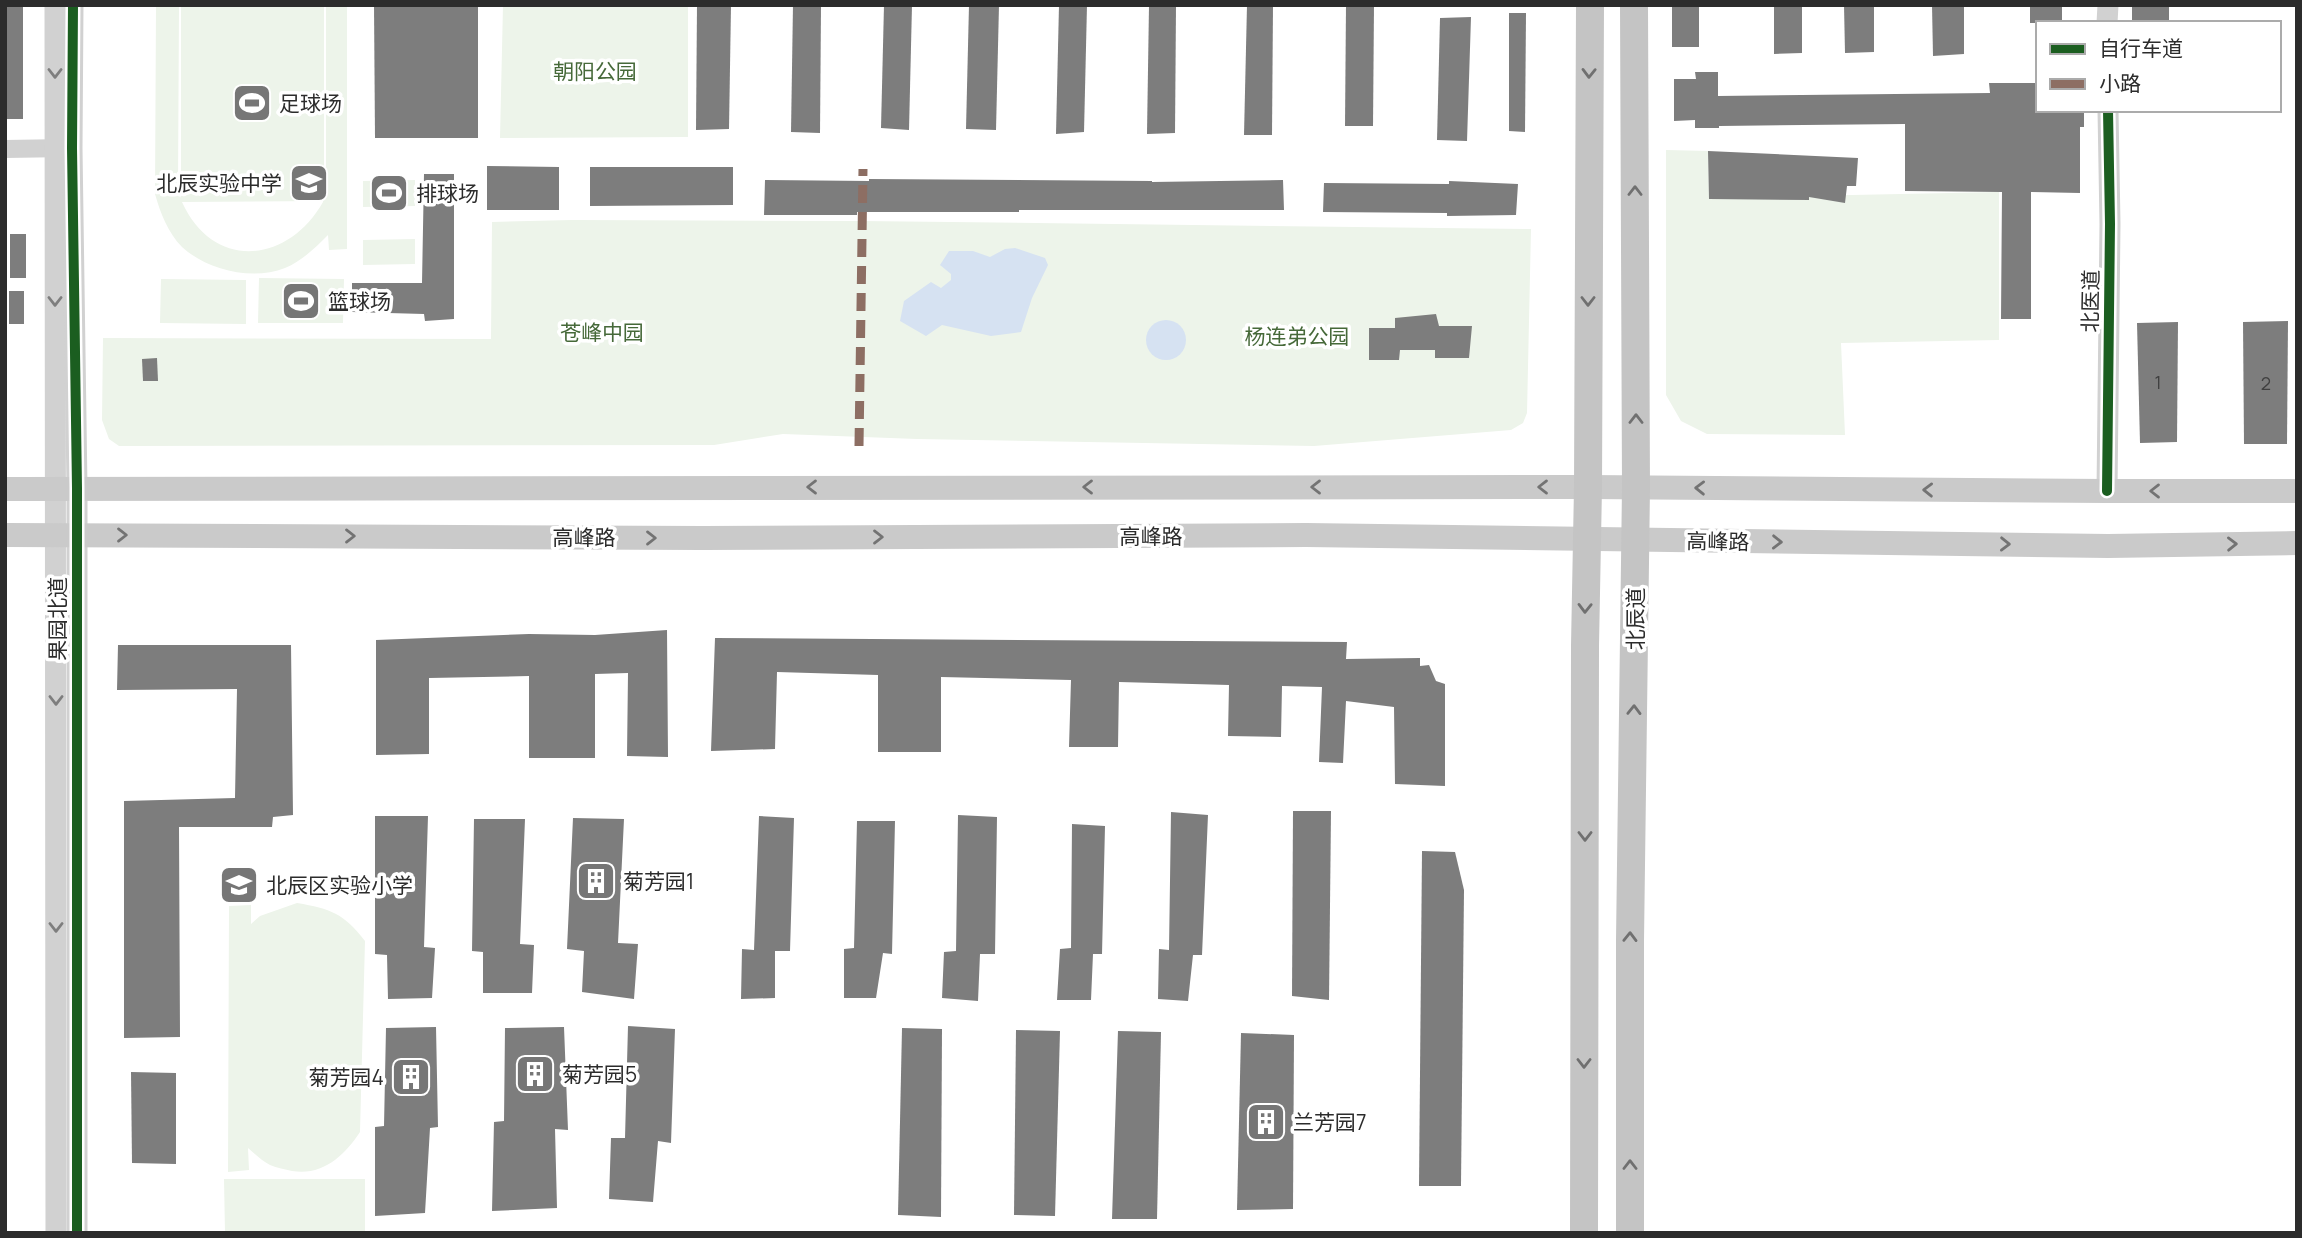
<svg xmlns="http://www.w3.org/2000/svg" width="2302" height="1238" font-family="Manrope,'Noto Sans SC',sans-serif">
<style>
.green{fill:#edf4ea;fill-rule:evenodd}
.water{fill:#d6e2f2}
.building{fill:#7d7d7d}
.lines{fill:none;stroke-linecap:round;stroke-linejoin:round}
.minor{stroke:#d1d1d1;stroke-width:18}
.tertiary{stroke:#d1d1d1;stroke-width:21}
.secondary{stroke:#cacaca;stroke-width:24}
.primary{stroke:#c4c4c4;stroke-width:28}
.quiet{stroke:#8d6e63;stroke-width:9;stroke-dasharray:18 9;stroke-linecap:butt}
.cycleway-casing{stroke:#fff;stroke-width:15}
.cycleway{stroke:#1b5e20;stroke-width:10}
.oneway{stroke:#7e7e7e}
.oneway2{stroke:#707070}
.oneway3{stroke:#737373}
.labels{text-anchor:middle;dominant-baseline:central;stroke-width:7;stroke-linejoin:round;paint-order:stroke}
.number-label{font-size:18px;fill:#404040}
.park-label{font-size:21px;fill:#466939;stroke:#fff}
.poi-label{font-size:21px;fill:#2c2c2c;stroke:#fff;text-anchor:start}
.street-label{font-size:21px;fill:#2c2c2c;stroke:#fff}
</style>
<rect width="100%" height="100%" fill="#fff"/>
<g class="green">
<path d="M156,5H179L178,187L181,198V5H324V195L326,184V5H347V249L329,250L328,235C315,248 302,261 285,268C252,281 207,270 182,247C168,233 160,212 155,194ZM182,202L323,201V202C288,264 213,271 182,202Z"/>
<path d="M503,5H688V137L500,138Z"/>
<path d="M1666,150L1708,151L1709,198L1999,192V340L1841,343L1845,435L1707,434L1681,421L1666,395Z"/>
<path d="M415,180V206L363,207V181Z"/>
<path d="M572,220L861,221L1531,229L1527,413L1523,423L1511,430L1314,446L917,439L783,434L714,445L119,446L109,439L102,420L103,338L491,339L492,222Z"/>
<path d="M415,239V264L363,265V240Z"/>
<path d="M259,278L344,279L343,323H258Z"/>
<path d="M161,279L246,280V324L160,323Z"/>
<path d="M297,903C331,909 343,913 365,941L360,1132C344,1156 323,1176 292,1171C285,1169 277,1168 270,1165C262,1161 255,1154 248,1148L249,1170L228,1172L229,906L251,905V924L260,916Z"/>
<path d="M224,1179H365V1233H225Z"/>
</g>
<g class="water">
<path d="M1015,248L1045,258L1048,265L1032,298L1021,332L991,336L942,325L926,336L900,321L904,301L931,282L941,288L951,280V274L940,265L949,251H973L990,257L1005,249Z"/>
<circle cx="1166" cy="340" r="20"/>
</g>
<g class="building">
<rect x="5" y="5" width="18" height="114"/>
<path d="M374,5H478V138H375Z"/>
<path d="M697,5H731L729,129L696,130Z"/>
<path d="M793,5H821L820,133L791,132Z"/>
<path d="M884,5H912L909,130L881,128Z"/>
<path d="M969,5H999L996,130L966,129Z"/>
<path d="M1059,5H1087L1084,132L1056,134Z"/>
<path d="M1149,5H1176L1175,133L1147,134Z"/>
<path d="M1247,5H1273L1272,135H1244Z"/>
<path d="M1346,5H1374L1373,126H1345Z"/>
<rect x="1672" y="5" width="27" height="42"/>
<path d="M1774,5H1802V53L1774,54Z"/>
<path d="M1844,5H1874V52L1845,53Z"/>
<path d="M1932,5H1964V54L1933,56Z"/>
<rect x="2030" y="5" width="32" height="18"/>
<rect x="2132" y="5" width="37" height="18"/>
<path d="M1509,13H1526L1525,132L1509,131Z"/>
<path d="M1471,17L1467,141L1437,140L1440,18Z"/>
<path d="M1695,72H1718V96L1990,93L1989,83H2038V110H2084V127H2080V193L2031,192V319H2001L2002,192L1905,191V124L1719,126V128H1695V120L1674,121V79H1696Z"/>
<path d="M1708,151L1858,158L1856,186H1847L1845,203L1809,197V200L1709,199Z"/>
<path d="M487,166L559,167V210H487Z"/>
<path d="M590,167H733V205L590,206Z"/>
<path d="M424,174H454V319L425,321L424,314L352,312V283H422Z"/>
<path d="M869,179L1152,181V182L1283,180L1284,210H1019V212H857V215H764L765,180L869,181Z"/>
<path d="M1449,181L1518,184L1516,215L1447,216V213L1323,212L1324,183L1449,184Z"/>
<rect x="10" y="234" width="16" height="44"/>
<rect x="9" y="291" width="15" height="33"/>
<path d="M1436,314L1439,326H1472L1469,358H1435V350H1400L1399,360H1369V328H1395V318Z"/>
<path d="M2288,321L2287,444H2244L2243,322Z"/>
<path d="M2178,322L2177,442L2140,443L2137,323Z"/>
<path d="M157,358L158,381H143L142,359Z"/>
<path d="M667,630L668,757L627,756L628,673L595,674V758H529V676L429,678V754L376,755V640L529,634L595,635Z"/>
<path d="M715,638L1347,642L1346,659L1420,658V666L1429,665L1436,681L1445,684V786L1395,784L1394,707L1346,701L1343,763L1319,762L1322,687L1282,686L1281,737L1228,736L1229,685L1119,682L1118,747H1069L1071,680L941,677V752H878V675L777,672L775,749L711,751Z"/>
<path d="M118,645H291L293,815L273,817L272,827H179L180,1037L124,1038V801L235,798L237,689L117,690Z"/>
<path d="M1293,811H1331L1329,1000L1292,996Z"/>
<path d="M1171,812L1208,815L1202,955H1193L1188,1001L1158,999L1159,949L1169,950Z"/>
<path d="M958,815L997,817L995,954H980L978,1001L942,998L944,952L956,951Z"/>
<path d="M375,816H428L424,947L435,948L432,998L388,999L387,955L375,954Z"/>
<path d="M759,816L794,818L790,951H775V998L741,999L742,949L754,950Z"/>
<path d="M573,818L624,819L618,943L638,944L634,999L582,992L584,951L567,949Z"/>
<path d="M474,819H525L520,944L534,945L532,993H483V952L472,951Z"/>
<path d="M857,821H895L892,954L883,953L876,998H844V949L854,948Z"/>
<path d="M1072,824L1105,826L1102,954H1093L1091,1000H1057L1060,949L1071,948Z"/>
<path d="M1422,851L1455,852L1464,890L1461,1186H1419Z"/>
<path d="M628,1026L675,1029L671,1143L658,1141L653,1202L609,1199L611,1138H625Z"/>
<path d="M436,1027L438,1127L430,1128L425,1213L375,1216V1127L384,1126L386,1028Z"/>
<path d="M564,1027L568,1130L555,1129L557,1208L492,1211L494,1122L504,1121L505,1028Z"/>
<path d="M902,1028L942,1029L941,1217L898,1215Z"/>
<path d="M1016,1030L1060,1031L1055,1216L1014,1215Z"/>
<path d="M1118,1031L1161,1032L1157,1219H1112Z"/>
<path d="M1241,1033L1294,1035L1293,1209L1237,1210Z"/>
<path d="M131,1072L176,1073V1164L132,1163Z"/>
</g>
<g class="lines">
<path class="minor" d="M5,149L68,148"/>
<g class="tertiary">
<path d="M55,5L56,1233"/>
<path d="M73,5L72,148L77,488V1233"/>
<path d="M2107,23L2108,5"/>
<path d="M2107,491L2110,224L2108,110"/>
</g>
<g class="secondary">
<path d="M5,489L1588,487L2107,491H2297"/>
<path d="M5,535L703,538L1306,535L2108,546L2297,543"/>
</g>
<g class="primary">
<path d="M1584,1233L1585,646L1588,487L1590,5"/>
<path d="M1630,1233V941L1636,487L1634,5"/>
</g>
<path class="quiet" d="M859,446L863,169"/>
<g class="cycleway-casing">
<g id="cycleway">
<path d="M73,5L72,148L77,488V1233"/>
<path d="M2107,491L2110,224L2108,110"/>
</g>
</g>
<use href="#cycleway" class="cycleway"/>
</g>
<defs><path id="oneway-chevron" d="M-2-3.5L2.5 0L-2 3.5" fill="none" stroke-width="1.6" stroke-linecap="round" stroke-linejoin="round" transform="scale(1.75)"/></defs>
<g class="oneway">
<use href="#oneway-chevron" transform="translate(55 73) rotate(90)"/>
<use href="#oneway-chevron" transform="translate(55 301) rotate(90)"/>
<use href="#oneway-chevron" transform="translate(56 700) rotate(90)"/>
<use href="#oneway-chevron" transform="translate(56 927) rotate(90)"/>
</g>
<g class="oneway2">
<use href="#oneway-chevron" transform="translate(1589 73) rotate(91)"/>
<use href="#oneway-chevron" transform="translate(1635 191) rotate(-90)"/>
<use href="#oneway-chevron" transform="translate(1588 301) rotate(90)"/>
<use href="#oneway-chevron" transform="translate(1636 419) rotate(-90)"/>
<use href="#oneway-chevron" transform="translate(1585 608) rotate(91)"/>
<use href="#oneway-chevron" transform="translate(1634 710) rotate(-89)"/>
<use href="#oneway-chevron" transform="translate(1585 836) rotate(90)"/>
<use href="#oneway-chevron" transform="translate(1630 937) rotate(-89)"/>
<use href="#oneway-chevron" transform="translate(1584 1063) rotate(90)"/>
<use href="#oneway-chevron" transform="translate(1630 1165) rotate(-90)"/>
</g>
<g class="oneway3">
<use href="#oneway-chevron" transform="translate(812 487) rotate(-180)"/>
<use href="#oneway-chevron" transform="translate(1088 487) rotate(180)"/>
<use href="#oneway-chevron" transform="translate(1316 487) rotate(180)"/>
<use href="#oneway-chevron" transform="translate(1543 487) rotate(180)"/>
<use href="#oneway-chevron" transform="translate(1700 488) rotate(-179)"/>
<use href="#oneway-chevron" transform="translate(1928 490) rotate(-179)"/>
<use href="#oneway-chevron" transform="translate(2155 491) rotate(180)"/>
<use href="#oneway-chevron" transform="translate(122 535)"/>
<use href="#oneway-chevron" transform="translate(350 536)"/>
<use href="#oneway-chevron" transform="translate(878 537)"/>
<use href="#oneway-chevron" transform="translate(651 538)"/>
<use href="#oneway-chevron" transform="translate(1777 542) rotate(1)"/>
<use href="#oneway-chevron" transform="translate(2005 544) rotate(1)"/>
<use href="#oneway-chevron" transform="translate(2232 544) rotate(-1)"/>
</g>
<defs>
<g id="stadium-square" transform="scale(2.0125)"><rect x="-9" y="-9" width="18" height="18" rx="4" fill="#767676" stroke="#fff"/><path d="M0-5a6.5 5 0 1 0 0 10a6.5 5 0 1 0 0-10ZM-3.5-1.8h7v3.6h-7Z" fill="#fff"/></g>
<g id="school-square" transform="scale(2.0125)"><rect x="-9" y="-9" width="18" height="18" rx="4" fill="#767676" stroke="#fff"/><path d="M0-5L7-2L0 1L-7-2ZM-4 1L0 2.5L4 1V4Q0 6-4 4Z" fill="#fff"/></g>
<g id="building-square" transform="scale(2.0125)"><rect x="-9" y="-9" width="18" height="18" rx="4" fill="#767676" stroke="#fff"/><path d="M-4-6H4V6H1V3H-1V6H-4ZM-2.5-4.3h1.7v1.8h-1.7ZM.8-4.3h1.7v1.8H.8ZM-2.5-1h1.7V.8h-1.7ZM.8-1h1.7V.8H.8Z" fill="#fff"/></g>
</defs>
<g fill-rule="evenodd">
<use href="#stadium-square" x="252" y="103"/>
<use href="#school-square" x="309" y="183"/>
<use href="#stadium-square" x="389" y="193"/>
<use href="#stadium-square" x="301" y="301"/>
<use href="#building-square" x="596" y="881"/>
<use href="#school-square" x="239" y="885"/>
<use href="#building-square" x="535" y="1074"/>
<use href="#building-square" x="411" y="1077"/>
<use href="#building-square" x="1266" y="1122"/>
</g>
<g class="labels">
<g class="number-label">
<text x="2158" y="382">1</text>
<text x="2266" y="383">2</text>
</g>
<g class="park-label">
<text x="595" y="71">朝阳公园</text>
<text x="602" y="332">苍峰中园</text>
<text x="1297" y="336">杨连弟公园</text>
</g>
<g class="poi-label">
<text x="279" y="103">足球场</text>
<text x="282" y="183" text-anchor="end">北辰实验中学</text>
<text x="416" y="193">排球场</text>
<text x="328" y="301">篮球场</text>
<text x="623" y="881">菊芳园1</text>
<text x="266" y="885">北辰区实验小学</text>
<text x="562" y="1074">菊芳园5</text>
<text x="384" y="1077" text-anchor="end">菊芳园4</text>
<text x="1293" y="1122">兰芳园7</text>
</g>
<g class="street-label">
<text transform="translate(2090 301) rotate(-89)">北医道</text>
<text x="1151" y="536">高峰路</text>
<text x="584" y="537">高峰路</text>
<text transform="translate(1718 541) rotate(1)">高峰路</text>
<text transform="translate(57 619) rotate(-90)">果园北道</text>
<text transform="translate(1635 619) rotate(-90)">北辰道</text>
</g>
</g>
<rect width="2302" height="1238" fill="none" stroke="#2c2c2c" stroke-width="14"/>
<rect x="2036" y="21" width="245" height="91" fill="#ffffff" stroke="#ababab" stroke-width="2"/>
<rect x="2050" y="44" width="35" height="10" fill="#1b5e20" stroke="#ababab" stroke-width="2"/>
<text x="2099" y="56" font-size="21" fill="#2c2c2c">自行车道</text>
<rect x="2050" y="79" width="35" height="10" fill="#8d6e63" stroke="#ababab" stroke-width="2"/>
<text x="2099" y="91" font-size="21" fill="#2c2c2c">小路</text>
</svg>
